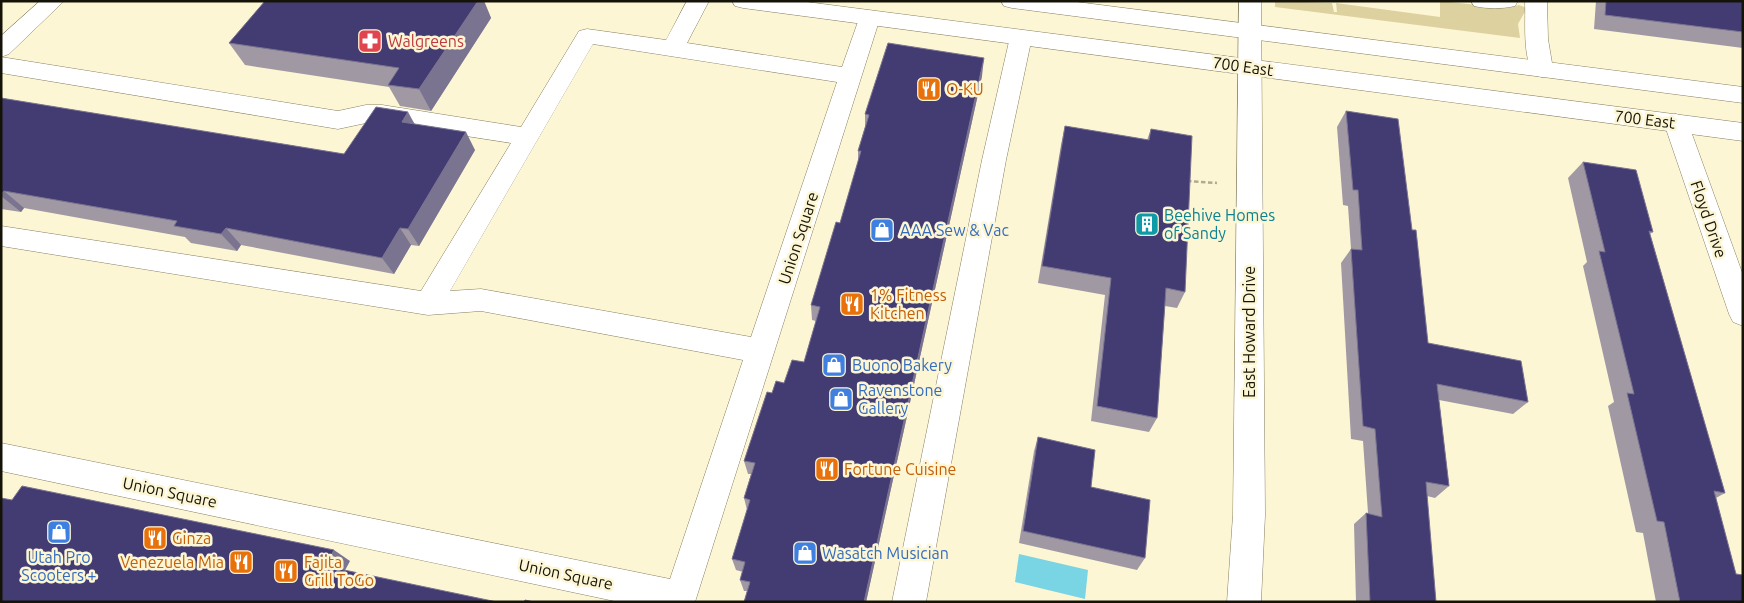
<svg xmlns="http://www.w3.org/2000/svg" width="1744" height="603" font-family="Ubuntu,sans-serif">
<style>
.green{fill:#ddd1a0}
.water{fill:#79d4e4}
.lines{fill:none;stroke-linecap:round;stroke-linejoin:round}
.minor-casing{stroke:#867f61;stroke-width:1}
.major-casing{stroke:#867f61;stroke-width:1}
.path{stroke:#b0aa90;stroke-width:2.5;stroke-dasharray:4.5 2.5;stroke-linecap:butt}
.minor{fill:#fff;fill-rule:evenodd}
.major{fill:#fff;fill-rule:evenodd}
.wall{fill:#a099a4}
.shaded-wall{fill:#7b7490}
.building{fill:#433c73;stroke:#7b7490}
.labels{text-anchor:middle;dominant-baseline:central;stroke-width:5;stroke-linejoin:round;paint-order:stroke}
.health-label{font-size:16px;fill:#be3a42;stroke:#fdf6d5;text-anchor:start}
.street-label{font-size:16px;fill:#151307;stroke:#fdf6d5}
.food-label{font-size:16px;fill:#c56008;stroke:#fdf6d5;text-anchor:start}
.culture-label{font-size:16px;fill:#0d838f;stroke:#fdf6d5;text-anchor:start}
.shop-label{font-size:16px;fill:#366cbe;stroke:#fdf6d5;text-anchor:start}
</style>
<rect width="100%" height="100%" fill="#fdf6d5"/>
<path class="green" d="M1275,1L1332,3L1334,12H1337L1336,3L1440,17V1L1506,8L1519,5L1527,8L1518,24L1520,38L1275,7Z"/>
<path class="water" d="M1019,554L1088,570L1085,599L1015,582Z"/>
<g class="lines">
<g class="minor-casing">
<g id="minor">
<path d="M40,1H64L9,54L1,57V36Z"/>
<path d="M687,1H709L687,43L842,67L861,13L869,11L877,13L880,18L695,602H619L1,471V443L670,579L743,360L481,311L428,315L1,246V226L421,291L511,143L382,123H366L338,129L1,73V57L338,111L366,105H382L521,127L579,31L587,29L666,40ZM593,44L837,82L751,337L481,289L450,291Z"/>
<path d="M1239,1H1261L1265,515L1261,602H1227L1233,515Z"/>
<path d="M1471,1H1518L1515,6C1502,9 1487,9 1474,6Z"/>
<path d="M1525,1H1547L1548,39L1553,69L1550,75L1542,77L1534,75C1522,55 1526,24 1525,1Z"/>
<path d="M1021,30L1029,32L1032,37L1006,160L926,602H892L982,160L1010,37L1013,32Z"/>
<path d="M1676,114L1684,117L1688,123L1743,275V326L1733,322L1729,314L1664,123L1668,117Z"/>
</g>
</g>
<g class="major-casing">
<g id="major">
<path d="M732,1H799L1743,123V141L743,8L735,6Z"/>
<path d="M1001,1H1069L1743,87V103L1012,8L1004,6Z"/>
</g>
</g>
<path class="path" d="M1187,181L1217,183"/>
<use href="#minor" class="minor"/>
<use href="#major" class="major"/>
</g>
<g class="wall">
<path d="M265,1H484L491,18L431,111L400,106L389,87L245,65L229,43Z"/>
<path d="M1596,1H1743V48L1594,29Z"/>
<path d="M982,76L866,602H744L747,591H744L740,580L743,572L736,570L732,559L747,510L744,498L751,474H748L744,461L772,393L784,383L804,362L816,321L812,320L811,305L840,223L858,162V151L865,127V114Z"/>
<path d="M1,98L344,154L414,124L475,150L419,246L411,245L394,274L241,245L237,251L191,243L185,237L24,208L21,212L1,209Z"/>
<path d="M1346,111L1428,343L1528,402L1513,414L1439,400L1449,486L1435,498L1427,496L1436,602H1356L1354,524L1366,513H1368L1363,441L1351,439L1341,263L1351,249L1348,206L1343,205L1337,127Z"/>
<path d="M1065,126L1147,140L1151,129L1185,292L1177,308L1165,306L1157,418L1149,432L1091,421L1105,295L1038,283L1061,145Z"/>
<path d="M1583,162L1653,232L1650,234L1725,493L1716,498L1743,602H1656L1643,533L1636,532L1608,406L1614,402L1583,266L1587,262L1568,178Z"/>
<path d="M1038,437L1091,487L1145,558L1137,570L1019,543L1034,451Z"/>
</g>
<g class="shaded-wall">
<path d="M478,1H484L491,18L431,111L419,89Z"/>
<path d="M984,58L982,76L866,602H864Z"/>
<path d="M408,112L418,130L402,122Z"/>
<path d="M466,132L475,150L419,246L408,229Z"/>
<path d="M4,191L24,208L21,212L1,196V194Z"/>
<path d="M226,228L241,245L237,251L221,234Z"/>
<path d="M400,228L411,245L394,274L382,258Z"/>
<path d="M334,550L350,561L341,578L325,566Z"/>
</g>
<g class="building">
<path d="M265,1H478L419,89L388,85L399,68L229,43Z"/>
<path d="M1606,1H1743V32L1605,15Z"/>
<path d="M888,43L984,58L864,602H744L750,582L740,580L745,562L732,559L750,500L744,498L755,463L744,461L767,392L772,393L776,381L784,383L792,360L804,362L820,307L811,305L836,222L840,223L861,151H858L869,115L865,114Z"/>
<path d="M1,98L344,154L376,107L408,112L402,122L466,132L408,229L400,228L382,258L226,228L221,234L174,226L177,221L4,191L1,194Z"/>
<path d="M1346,111L1398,119L1412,230H1416L1428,343L1521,361L1528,402L1437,384L1449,486L1426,482L1436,602H1370L1366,513L1382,517L1375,429L1363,426L1351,249L1362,250L1358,190H1353Z"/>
<path d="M1065,126L1149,140L1151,129L1192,136L1185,292L1166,288L1157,418L1097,406L1111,278L1042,266Z"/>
<path d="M1583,162L1636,170L1653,232L1649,231L1725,493L1714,491L1736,574L1743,575V602H1680L1664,522L1657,521L1627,393L1634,394L1599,251L1605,252Z"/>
<path d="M1038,437L1095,450L1091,487L1150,500L1145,558L1023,531Z"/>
<path d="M22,486L334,550L325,566L497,602H1V498L12,500Z"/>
<path d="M525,600L534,602H524Z"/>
</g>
<defs>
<g id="pharmacy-square" transform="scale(1.25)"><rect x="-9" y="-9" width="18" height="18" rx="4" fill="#e0444e" stroke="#fdf6d5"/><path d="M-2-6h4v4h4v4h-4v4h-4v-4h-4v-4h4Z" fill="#fff"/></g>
<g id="restaurant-square" transform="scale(1.25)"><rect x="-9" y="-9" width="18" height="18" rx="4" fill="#e8710a" stroke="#fdf6d5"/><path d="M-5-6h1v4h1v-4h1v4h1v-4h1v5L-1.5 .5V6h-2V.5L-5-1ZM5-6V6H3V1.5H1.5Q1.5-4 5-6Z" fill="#fff"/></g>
<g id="building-square" transform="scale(1.25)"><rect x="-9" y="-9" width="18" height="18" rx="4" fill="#0f9aa8" stroke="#fdf6d5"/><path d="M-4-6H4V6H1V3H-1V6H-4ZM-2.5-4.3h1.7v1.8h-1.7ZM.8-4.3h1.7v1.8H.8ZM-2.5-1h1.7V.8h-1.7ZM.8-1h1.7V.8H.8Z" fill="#fff"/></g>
<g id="shop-square" transform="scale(1.25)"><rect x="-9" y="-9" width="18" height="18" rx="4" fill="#3f7fe0" stroke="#fdf6d5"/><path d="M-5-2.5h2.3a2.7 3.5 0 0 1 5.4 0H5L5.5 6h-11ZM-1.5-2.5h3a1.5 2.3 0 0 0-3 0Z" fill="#fff"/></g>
</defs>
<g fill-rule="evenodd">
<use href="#pharmacy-square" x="370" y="41"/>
<use href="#restaurant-square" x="929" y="89"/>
<use href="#building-square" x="1147" y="224"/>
<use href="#shop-square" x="882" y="230"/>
<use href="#restaurant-square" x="852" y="304"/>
<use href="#shop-square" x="834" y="365"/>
<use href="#shop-square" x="841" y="399"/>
<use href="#restaurant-square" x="827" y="469"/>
<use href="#shop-square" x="59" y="532"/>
<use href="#restaurant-square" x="155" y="538"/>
<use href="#shop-square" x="805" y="553"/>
<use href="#restaurant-square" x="241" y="562"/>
<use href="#restaurant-square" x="286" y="571"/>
</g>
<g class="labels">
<g class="health-label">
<text x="388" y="41">Walgreens</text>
</g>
<g class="street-label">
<text transform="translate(1243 66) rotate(8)">700 East</text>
<text transform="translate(1645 119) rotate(7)">700 East</text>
<text transform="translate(1709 219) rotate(71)">Floyd Drive</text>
<text transform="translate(798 238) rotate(-72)">Union Square</text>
<text transform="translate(1249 332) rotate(-90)">East Howard Drive</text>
<text transform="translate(170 492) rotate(12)">Union Square</text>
<text transform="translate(566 574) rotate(12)">Union Square</text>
</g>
<g class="food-label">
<text x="946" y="89">O-KU</text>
<text x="870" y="295">1% Fitness<tspan x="870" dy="18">Kitchen</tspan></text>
<text x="844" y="469">Fortune Cuisine</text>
<text x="172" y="538">Ginza</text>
<text x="224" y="562" text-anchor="end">Venezuela Mia</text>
<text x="304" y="562">Fajita<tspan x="304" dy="18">Grill ToGo</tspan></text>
</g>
<g class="culture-label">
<text x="1164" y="215">Beehive Homes<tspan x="1164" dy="18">of Sandy</tspan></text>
</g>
<g class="shop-label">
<text x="900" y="230">AAA Sew &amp; Vac</text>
<text x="852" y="365">Buono Bakery</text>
<text x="858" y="390">Ravenstone<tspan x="858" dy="18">Gallery</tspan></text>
<text x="822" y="553">Wasatch Musician</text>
<text x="59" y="557" text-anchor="middle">Utah Pro<tspan x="59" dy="18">Scooters +</tspan></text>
</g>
</g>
<rect width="1744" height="603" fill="none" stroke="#151307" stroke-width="5"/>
</svg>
